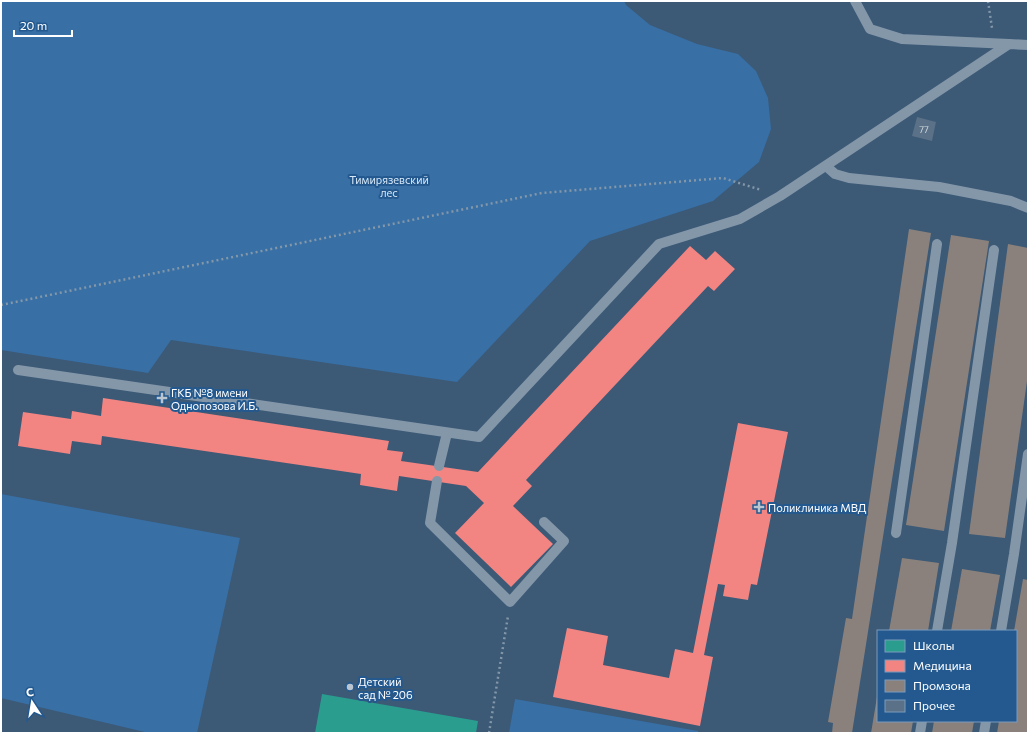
<svg xmlns="http://www.w3.org/2000/svg" width="1029" height="734" font-family="Commissioner,sans-serif">
<style>
.green{fill:#386fa5}
.schools{fill:#2a9d8f}
.health{fill:#f28482}
.industry{fill:#8a817c}
.building{fill:#5a7188}
.lines{fill:none;stroke-linecap:round;stroke-linejoin:round}
.path{stroke:#8397a9;stroke-width:2.5;stroke-dasharray:2 3;stroke-linecap:butt}
.lane{stroke:#8397a9;stroke-width:10}
.poi-dot{fill:#bbc5cf;stroke:#23598f;stroke-width:1.5}
.labels{text-anchor:middle;dominant-baseline:central;stroke-width:4;stroke-linejoin:round;paint-order:stroke}
.number-label{font-size:9px;fill:#d6dce1}
.park-label{font-size:11px;fill:#d8e9f9;stroke:#23598f}
.poi-label{font-size:11px;fill:#fff;stroke:#23598f;text-anchor:start}
</style>
<rect width="100%" height="100%" fill="#3c5976"/>
<g class="green">
<path d="M1,1H624L626,5L650,25L697,44L738,54L756,71L768,98L771,129L759,162L713,201L590,241L457,382L171,340L148,373L1,350Z"/>
<path d="M1,494L240,538L197,733H149L1,698Z"/>
<path d="M515,699L698,731V733H509Z"/>
</g>
<path class="schools" d="M322,694L478,721L476,733H315Z"/>
<g class="health">
<path d="M690,246L706,260L715,251L735,269L714,291L708,286L526,480L532,486L513,506L553,544L511,587L455,533L484,503L466,486L399,476L397,491L360,485L361,474L102,436L101,445L72,441L70,454L18,446L23,412L71,419L72,411L101,416L103,398L389,441L387,450L403,452L401,461L478,472Z"/>
<path d="M738,423L788,432L757,585L751,584L748,600L723,596L725,585L718,584L704,655L713,657L700,726L553,697L567,628L608,636L603,665L669,678L675,649L693,653Z"/>
</g>
<g class="industry">
<path d="M909,229L931,233L852,733H832L833,723L828,722L846,618L852,619Z"/>
<path d="M951,235L989,241L944,531L906,525Z"/>
<path d="M1008,244L1028,248V374L1005,538L969,534Z"/>
<path d="M902,558L939,563L928,631H889Z"/>
<path d="M962,569L1000,575L990,631H951Z"/>
<path d="M1023,579L1028,580V733H997L999,721H1016V631H1014Z"/>
<path d="M877,697H878V721H913L911,733H871Z"/>
<path d="M934,721H974L972,733H932Z"/>
</g>
<path class="building" d="M917,117L936,122L932,141L912,136Z"/>
<g class="lines">
<g class="path">
<path d="M988,1L992,28"/>
<path d="M1,305L542,193L723,178L761,190"/>
<path d="M489,733L508,616"/>
</g>
<g class="lane">
<path d="M855,1L870,29L902,39L1009,44"/>
<path d="M826,166L835,174L849,178L939,187L1011,201L1028,208"/>
<path d="M18,370L479,437L659,244L740,219L780,196L1009,44L1028,45"/>
<path d="M439,466L447,433"/>
<path d="M437,481L430,523L510,602L564,541L544,522"/>
<path d="M896,533L937,244"/>
<path d="M937,631L952,543L994,250"/>
<path d="M1001,631L1014,554L1028,454"/>
<path d="M920,733L922,721"/>
<path d="M984,733L986,721"/>
</g>
</g>
<g class="poi-dot">
<path d="M160 392h4v4h4v4h-4v4h-4v-4h-4v-4h4z"/>
<path d="M757 501h4v4h4v4h-4v4h-4v-4h-4v-4h4z"/>
<circle cx="350" cy="687" r="4"/>
</g>
<g class="labels">
<g class="number-label">
<text x="924" y="129">77</text>
</g>
<g class="park-label">
<text x="389" y="179">Тимирязевский<tspan x="389" dy="13">лес</tspan></text>
</g>
<g class="poi-label">
<text x="171" y="392">ГКБ №8 имени<tspan x="171" dy="13">Однопозова И.Б.</tspan></text>
<text x="768" y="507">Поликлиника МВД</text>
<text x="358" y="681">Детский<tspan x="358" dy="13">сад № 206</tspan></text>
</g>
</g>
<rect width="1029" height="734" fill="none" stroke="#ffffff" stroke-width="4"/>
<rect x="877" y="630" width="140" height="92" fill="#23598f" stroke="#7b9bbc"/>
<rect x="885" y="640" width="20" height="12" fill="#2a9d8f" stroke="#7b9bbc"/>
<text x="913" y="650" font-size="12" fill="#ffffff">Школы</text>
<rect x="885" y="660" width="20" height="12" fill="#f28482" stroke="#7b9bbc"/>
<text x="913" y="670" font-size="12" fill="#ffffff">Медицина</text>
<rect x="885" y="680" width="20" height="12" fill="#8a817c" stroke="#7b9bbc"/>
<text x="913" y="690" font-size="12" fill="#ffffff">Промзона</text>
<rect x="885" y="700" width="20" height="12" fill="#5a7188" stroke="#7b9bbc"/>
<text x="913" y="710" font-size="12" fill="#ffffff">Прочее</text>
<g transform="translate(32 702) rotate(348)" stroke="#23598f" stroke-width="3" paint-order="stroke">
<path d="M0-3L7 15L0 10L-7 15Z" fill="#ffffff"/>
<text y="-6" font-size="11" font-weight="bold" text-anchor="middle" fill="#ffffff">С</text>
</g>
<path d="M14 30v6h58v-6" fill="none" stroke="#ffffff" stroke-width="2"/>
<text x="20" y="30" font-size="12" fill="#ffffff" stroke="#23598f" stroke-width="3" paint-order="stroke">20 m</text>
</svg>
